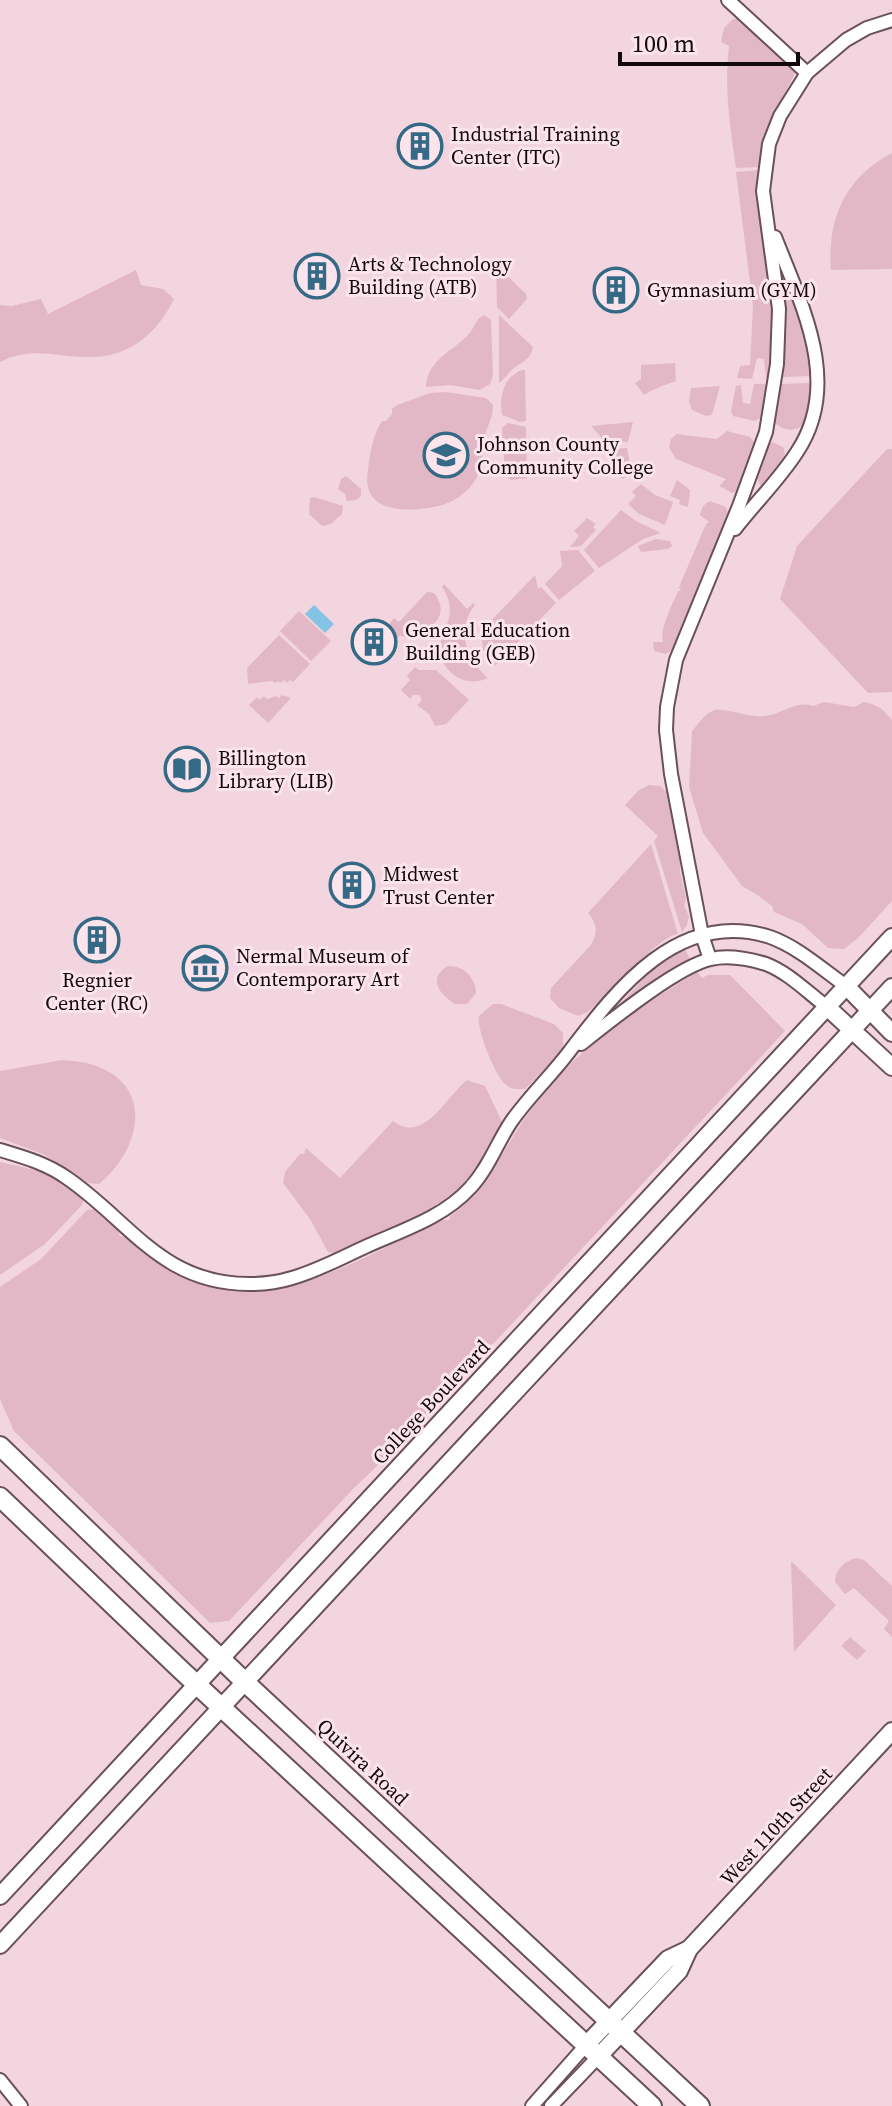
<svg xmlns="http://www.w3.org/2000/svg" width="892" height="2106" font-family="'Source Serif 4',serif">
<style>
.green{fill:#e2b8c6}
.water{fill:#85c3e5}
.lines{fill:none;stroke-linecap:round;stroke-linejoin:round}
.street-casing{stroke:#695059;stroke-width:16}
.secondary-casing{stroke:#695059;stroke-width:20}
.primary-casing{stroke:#695059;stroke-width:22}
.street{stroke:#fff;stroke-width:12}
.secondary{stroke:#fff;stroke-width:16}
.primary{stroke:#fff;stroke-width:18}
.labels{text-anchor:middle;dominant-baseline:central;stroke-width:6;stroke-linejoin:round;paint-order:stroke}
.poi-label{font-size:20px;fill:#12090c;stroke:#fce4ec;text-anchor:start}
.street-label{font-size:20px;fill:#12090c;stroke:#fce4ec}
</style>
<rect width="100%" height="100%" fill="#f3d5df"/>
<g class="green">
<path d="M733,19H740L782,56L795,73L772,119L760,167L736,168C730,126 724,88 729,46L721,42L724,28Z"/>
<path d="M892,153V269L831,270C827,218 845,178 892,153Z"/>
<path d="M759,170L758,183L773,303L771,377L766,378L764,359L757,358L752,379L737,378L740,366L750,365L753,306L736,172Z"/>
<path d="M496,265L526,294L527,299L509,319L497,307Z"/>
<path d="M136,270L141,285L163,289L174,299C158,332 130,357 92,357C57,358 34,345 0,362V305L12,306L41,299L48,314Z"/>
<path d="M787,295H792L801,311L814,376L782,377L786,326L785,298Z"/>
<path d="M484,315L491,320L493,376L490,384L480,390L450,385L426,387C427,360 453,351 469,334C475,327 476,318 484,315Z"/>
<path d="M499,315L533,347C530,363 518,362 509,373C506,376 503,380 499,383Z"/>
<path d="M675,363L676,381C665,385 655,388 644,395L635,383L641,379V365Z"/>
<path d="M522,370H525L526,421L520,422L502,415C499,398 503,377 522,370Z"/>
<path d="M811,383L813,384L804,424C796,432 785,431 776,424L774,420L780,384Z"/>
<path d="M754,384H770L764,416L755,421L733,416L731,411L736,386L741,385L743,403L750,404Z"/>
<path d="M720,386L712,415L706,416L692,410L689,402L691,388Z"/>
<path d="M446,392L486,398L493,405C494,418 485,428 484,441C482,453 483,465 477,477C471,488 461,497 450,502C430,511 374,518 368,487C366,480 368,470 369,462C371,448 374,433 382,421H386L392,414V409L397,405L430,393Z"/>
<path d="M633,422L628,442L599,440L601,437L591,426Z"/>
<path d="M508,423L526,427L527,478L511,480L505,475L502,428Z"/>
<path d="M727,431L750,437L756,444L739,490L732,493L719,486L726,479L676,459L669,447L671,439L677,434L717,439Z"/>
<path d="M773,442L784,448L785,460L764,484L760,485L757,478L769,444Z"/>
<path d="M627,448L630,464L634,472L622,479L613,461L612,449Z"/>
<path d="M887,449H892V692L868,693L780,599L797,546Z"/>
<path d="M346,476L361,489V496L356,500L347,501L345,494L338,489L341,479Z"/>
<path d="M677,480L690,490L688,507L679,504L680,500L670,496Z"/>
<path d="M641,484L655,495L673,502L665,525L639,514L628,504L636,496L632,492Z"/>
<path d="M314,497L343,506L342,514L331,524L322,526L309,514L310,498Z"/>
<path d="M710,501L726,507L729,517L675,649L666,654L654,651L653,642H663C659,629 672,606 678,591H681L679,587L706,524L709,522L700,515L703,506Z"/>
<path d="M621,510L636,521L661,533L643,539L599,568L584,550Z"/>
<path d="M587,518L596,524L593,527L596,530L581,546L570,547L579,536L574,531Z"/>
<path d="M656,539L670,541L672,546L668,549L641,552L638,546Z"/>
<path d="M578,550L595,571L559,600L545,584L562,566L560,551Z"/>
<path d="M535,575L538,589L541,587L556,603L495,666L483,650L481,631Z"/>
<path d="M444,584L467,609L473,603L475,605C455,630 466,658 488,678C465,689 440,672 440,647C440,634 450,624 450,611C450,602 447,594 442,587Z"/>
<path d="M427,592L434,593C454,619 425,633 403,637L400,635L397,639L390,633L389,624L394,618L399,622Z"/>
<path d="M299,611L331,641L311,661L280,631Z"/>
<path d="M279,635L310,664L293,682L290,680L287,683L284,680L281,683L278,681L275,683L272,681L248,684L247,668Z"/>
<path d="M415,667L419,670H436L469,700L446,724L435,726L429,714L417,705L422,700L419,695H413L410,699L401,690L410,680L407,676Z"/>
<path d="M282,695L291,698L268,723L249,705L257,697L260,700L264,696L267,699L276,696L279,698Z"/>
<path d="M824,702L854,707L864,702L872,704L882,709L892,720V901L858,938L844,949L828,948L802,924L774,912L772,906L759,896L742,886L703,833L689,787L692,731C699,723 705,713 715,710C726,708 750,718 765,716C783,714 795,700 813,706Z"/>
<path d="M649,785L660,786L670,795V811H672L679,836L680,872L686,898L684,906L689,916L687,925L682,932L654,841L658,836L625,805L639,790Z"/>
<path d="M651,844L678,934C660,935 607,995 588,1012L578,1016L559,1008L550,998L551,988L591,945C598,933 597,923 588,913Z"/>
<path d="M685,949L690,959L674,967L614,1010L654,968Z"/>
<path d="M448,966C463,965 476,978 476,993L467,1004H455C439,994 427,978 448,966Z"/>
<path d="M697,972L702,978L708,975H730L785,1031L395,1449L354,1488L229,1621L210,1623L14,1431L0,1399V1287L41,1259L87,1210L96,1209L118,1230L120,1236L126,1237C236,1339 331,1273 442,1220H449L450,1216C482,1194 497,1162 517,1130C527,1114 538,1100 550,1086C588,1040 651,1000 697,972Z"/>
<path d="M493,1004H501L554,1024L563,1033V1050L525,1089C517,1089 511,1090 505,1084C495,1075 476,1029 479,1016Z"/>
<path d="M62,1060C74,1061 87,1062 99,1067C156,1090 138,1153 99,1184L88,1183L45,1155L0,1138V1071Z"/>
<path d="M467,1080L485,1086L502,1122L500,1129C488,1151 461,1203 436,1204L435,1208L337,1254L328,1252L310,1219L283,1183L285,1172L300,1154H304L306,1148L340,1178L393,1121C423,1145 446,1097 467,1080Z"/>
<path d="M0,1162C28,1169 67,1173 83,1201L82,1205L45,1244L0,1275Z"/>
<path d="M857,1558L864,1560L892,1586V1637L884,1629L889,1621L854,1588L845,1594L835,1582C835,1570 845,1560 857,1558Z"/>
<path d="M791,1561L836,1605L794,1652Z"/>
<path d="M850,1637L866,1651L857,1660L841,1646Z"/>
</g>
<path class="water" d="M314,605L334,624L325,633L305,614Z"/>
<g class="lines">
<g class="street-casing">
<g id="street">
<path d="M728,0L807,73"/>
<path d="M735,529C755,503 779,480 797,452C843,383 801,304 775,237"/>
<path d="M710,959L702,935L671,774L666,730L667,707L676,660L739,506L766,432L777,364L779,309L763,191L769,144L780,116L807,73L846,40L867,28L892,20"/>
<path d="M581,1044C609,1022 678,966 711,959C728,955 749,959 766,964C789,973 807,992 827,1007"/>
<path d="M0,1150C23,1157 46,1163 67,1178C130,1221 162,1285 251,1284C265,1284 279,1282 292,1278C317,1271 341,1258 365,1247C400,1231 443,1218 470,1188C488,1169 497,1143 511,1122C529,1096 551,1076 569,1052C617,989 679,908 770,937C798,947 822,969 846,986"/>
<path d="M0,2080L21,2106"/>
<path d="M532,2106L587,2044"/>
<path d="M551,2106L599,2056"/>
</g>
</g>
<g class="secondary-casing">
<g id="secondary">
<path d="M846,986L892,1033"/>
<path d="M827,1007L892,1067"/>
<path d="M0,1896L892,937"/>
<path d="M0,1945L892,987"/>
<path d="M587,2044L668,1959L689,1949"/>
<path d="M599,2056L679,1971L689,1949L892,1731"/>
</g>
</g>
<g class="primary-casing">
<g id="primary">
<path d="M0,1446L246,1683L700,2106"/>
<path d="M0,1497L181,1670L652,2106"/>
</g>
</g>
<use href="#street" class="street"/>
<use href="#secondary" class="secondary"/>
<use href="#primary" class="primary"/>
</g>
<defs>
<g id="building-ring" transform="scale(2.3)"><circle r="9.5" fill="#fce4ec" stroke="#346a85" stroke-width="1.5"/><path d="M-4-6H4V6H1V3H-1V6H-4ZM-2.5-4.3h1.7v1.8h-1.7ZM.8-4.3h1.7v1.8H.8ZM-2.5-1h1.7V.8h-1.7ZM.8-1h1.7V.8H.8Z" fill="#346a85"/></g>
<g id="university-ring" transform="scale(2.3)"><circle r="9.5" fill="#fce4ec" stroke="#346a85" stroke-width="1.5"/><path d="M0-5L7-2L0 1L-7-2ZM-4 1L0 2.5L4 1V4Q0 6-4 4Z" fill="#346a85"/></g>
<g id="library-ring" transform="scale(2.3)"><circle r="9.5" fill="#fce4ec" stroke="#346a85" stroke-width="1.5"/><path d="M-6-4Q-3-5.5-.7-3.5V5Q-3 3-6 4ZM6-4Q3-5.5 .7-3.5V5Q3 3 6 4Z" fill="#346a85"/></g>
<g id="museum-ring" transform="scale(2.3)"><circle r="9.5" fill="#fce4ec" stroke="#346a85" stroke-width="1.5"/><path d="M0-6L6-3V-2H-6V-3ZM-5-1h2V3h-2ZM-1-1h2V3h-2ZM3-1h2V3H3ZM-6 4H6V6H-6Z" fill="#346a85"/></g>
</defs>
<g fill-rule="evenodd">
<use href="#building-ring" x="420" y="146"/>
<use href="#building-ring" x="317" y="276"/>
<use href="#building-ring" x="616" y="290"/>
<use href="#university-ring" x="446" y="455"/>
<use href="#building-ring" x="374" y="642"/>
<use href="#library-ring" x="187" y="769"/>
<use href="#building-ring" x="352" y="885"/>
<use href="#building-ring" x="97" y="940"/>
<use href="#museum-ring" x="205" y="968"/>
</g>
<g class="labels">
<g class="poi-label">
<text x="451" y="134">Industrial Training<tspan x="451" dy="23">Center (ITC)</tspan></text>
<text x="348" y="264">Arts &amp; Technology<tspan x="348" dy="23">Building (ATB)</tspan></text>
<text x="647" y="290">Gymnasium (GYM)</text>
<text x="477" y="444">Johnson County<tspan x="477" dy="23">Community College</tspan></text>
<text x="405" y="630">General Education<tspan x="405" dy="23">Building (GEB)</tspan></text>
<text x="218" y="758">Billington<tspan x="218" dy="23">Library (LIB)</tspan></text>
<text x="383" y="874">Midwest<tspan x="383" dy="23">Trust Center</tspan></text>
<text x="236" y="956">Nermal Museum of<tspan x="236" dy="23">Contemporary Art</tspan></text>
<text x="97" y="980" text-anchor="middle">Regnier<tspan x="97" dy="23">Center (RC)</tspan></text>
</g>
<g class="street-label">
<text transform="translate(431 1402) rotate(-47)">College Boulevard</text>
<text transform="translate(363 1762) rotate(43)">Quivira Road</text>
<text transform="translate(776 1826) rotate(-47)">West 110th Street</text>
</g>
</g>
<path d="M620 52v12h178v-12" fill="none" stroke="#12090c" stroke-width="4"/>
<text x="632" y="52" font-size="24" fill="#12090c" stroke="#fce4ec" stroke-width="6" paint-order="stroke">100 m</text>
</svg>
